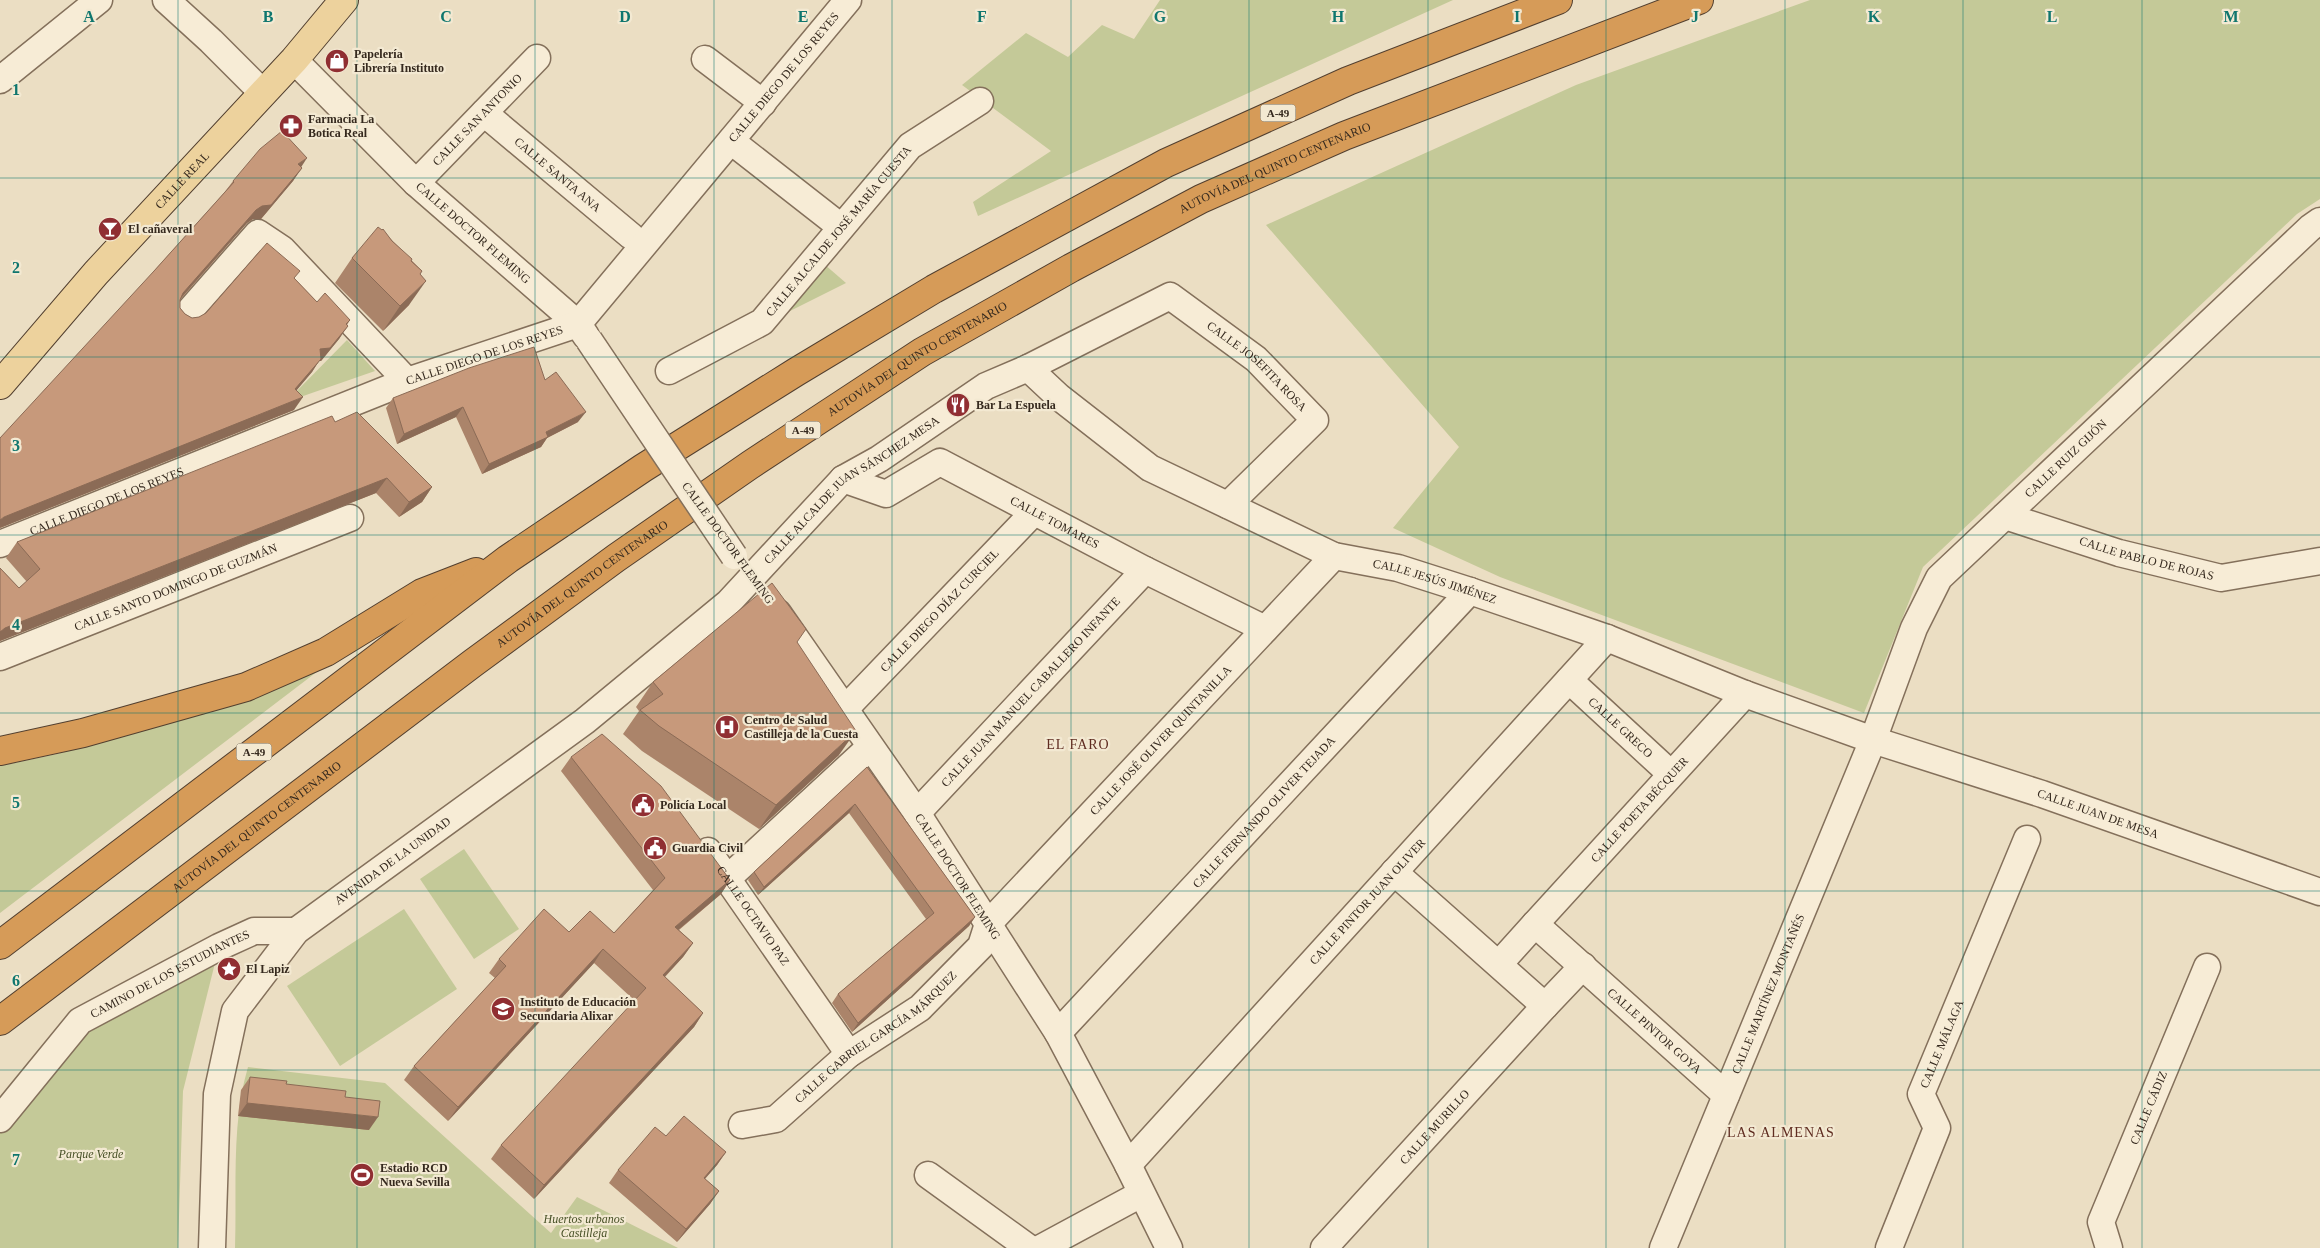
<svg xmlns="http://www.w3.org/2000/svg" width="2320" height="1248" font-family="'Times New Roman',serif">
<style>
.green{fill:#c4c998}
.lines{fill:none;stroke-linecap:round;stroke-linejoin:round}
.minor-casing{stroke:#84705b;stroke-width:29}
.major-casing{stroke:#523f2f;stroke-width:30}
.highway-casing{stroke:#523f2f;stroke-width:30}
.minor{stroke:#f7ecd6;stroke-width:26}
.major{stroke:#edd29d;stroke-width:28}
.highway{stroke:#d69b58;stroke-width:28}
.minor-bridge-casing{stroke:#84705b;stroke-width:29;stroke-linecap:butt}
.minor-bridge{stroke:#f7ecd6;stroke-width:26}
.wall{fill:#ab846a}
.shaded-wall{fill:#8b6b56}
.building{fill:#c7997b;stroke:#8b6b56}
.grid{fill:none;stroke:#0f766e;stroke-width:1;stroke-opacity:0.55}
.labels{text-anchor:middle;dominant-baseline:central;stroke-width:4.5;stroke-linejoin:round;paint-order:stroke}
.shield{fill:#f3e9d2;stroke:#6e6354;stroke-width:1}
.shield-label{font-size:11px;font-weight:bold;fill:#35291e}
.poi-label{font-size:12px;font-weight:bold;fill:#35291e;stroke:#f3e9d2;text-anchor:start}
.street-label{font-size:12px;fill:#35291e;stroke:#f3e9d2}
.park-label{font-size:12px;font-style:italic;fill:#475026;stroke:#f3e9d2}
.neighbourhood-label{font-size:14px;letter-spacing:1px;fill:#5f2c20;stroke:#f3e9d2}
.grid-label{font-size:16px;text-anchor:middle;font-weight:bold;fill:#0f766e;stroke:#f3e9d2;stroke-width:4.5;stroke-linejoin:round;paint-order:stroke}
</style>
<rect width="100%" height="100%" fill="#ebdec3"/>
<g class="green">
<path d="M1160,0H1453L978,216L973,202L1051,151L962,85L1026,33L1068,57L1102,25L1134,39Z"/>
<path d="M1810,0H2320V199L2297,214L1923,567L1864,713L1500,577L1393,528L1459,447L1266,225L1576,85Z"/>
<path d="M824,264L846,283L782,315Z"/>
<path d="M347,340L375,371L286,402Z"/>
<path d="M339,655L0,913V766L57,754L224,706Z"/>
<path d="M464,849L519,929L474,959L420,879Z"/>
<path d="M404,909L457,989L340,1066L287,986Z"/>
<path d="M219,947L183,1091L178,1248H0V1119L80,1021Z"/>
<path d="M248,1067L385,1083L551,1233L577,1197L678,1248H235C237,1188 231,1124 248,1067Z"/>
</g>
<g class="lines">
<g class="minor-casing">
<g id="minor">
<path d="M166,0L211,41L263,93"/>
<path d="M705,59L763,103"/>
<path id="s1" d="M294,60L416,183L578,324L586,336"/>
<path d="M0,80L99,0"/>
<path id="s2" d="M484,113L631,236"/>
<path d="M731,141L841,227"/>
<path id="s3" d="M416,183L537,58"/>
<path d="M185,316L258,233L282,249L407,381"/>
<path id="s4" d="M1028,368L1059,397L1150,468L1334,556L1398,568L1470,591L1607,638L1745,694L1873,740L2042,794L2320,892"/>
<path id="s5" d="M669,371L762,322L910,146L980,101"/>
<path id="s6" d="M843,479L886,494L940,462L1145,570L1265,629"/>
<path id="s7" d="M2005,516L2119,553L2221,578L2320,561"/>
<path id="s8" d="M0,544L407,381L578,324L848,0"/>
<path id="s9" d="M778,613L917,813L1058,1033L1128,1165L1169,1248"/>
<path id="s10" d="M0,657L350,518"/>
<path id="s11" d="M1569,680L1671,774"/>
<path id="s12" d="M844,710L1034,512"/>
<path id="s13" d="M917,813L1145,570"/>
<path id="s14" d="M708,851L849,1054"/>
<path d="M1394,872L1545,1006L1583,966"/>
<path d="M728,878L870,747"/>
<path id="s15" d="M1535,924L1745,694"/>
<path id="s16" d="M1499,964L1535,924L1726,1095"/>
<path id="s17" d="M1058,1033L1470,591"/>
<path id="s18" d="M0,1119L80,1021L219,947L254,931H296"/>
<path id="s19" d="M742,1125L776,1119L849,1054L920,1008L981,946L988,924L1334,556"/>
<path id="s20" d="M1128,1165L1607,638"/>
<path d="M928,1175L1029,1248"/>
<path id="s21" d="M212,1248L217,1094L235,1011L296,931L585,721L728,603L843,479L879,459L986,386L1028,368L1170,296L1256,359L1315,420L1228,505"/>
<path d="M1041,1248L1141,1194"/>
<path id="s22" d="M1324,1248L1545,1006"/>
<path id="s23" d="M1663,1248L1873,740L1914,628L1939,578L2310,228L2320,221"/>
<path id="s24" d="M1889,1248L1937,1128L1921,1094L2027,839"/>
<path id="s25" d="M2109,1248L2101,1222L2207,967"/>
</g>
</g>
<g class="major-casing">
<g id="major">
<path id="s26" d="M0,385L96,273L294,60L344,0"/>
</g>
</g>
<g class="highway-casing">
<g id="highway">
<path d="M0,751L83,733L246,687L326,652L422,593L476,572"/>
<path d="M0,945L508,559L643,468L796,372L934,289L1166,163L1348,81L1558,0"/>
<path id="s27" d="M0,1021L473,663L616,558L750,465L922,352L1071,268L1201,199L1344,136L1699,0"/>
</g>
</g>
<use href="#minor" class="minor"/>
<use href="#major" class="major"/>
<use href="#highway" class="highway"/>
<g class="minor-bridge-casing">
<path id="minor-bridge" d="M589,340L734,556"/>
</g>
<use href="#minor-bridge" class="minor-bridge"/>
</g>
<g class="wall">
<path d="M301,167L293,181L261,219H253L247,223L180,300V308L185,314L192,318L199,317L295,279L317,302L350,320L339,339L321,361H319L312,372L296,390L294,410L0,528L154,271L224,193L233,181Z"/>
<path d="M382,230L422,271L420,274L409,305L383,331L335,283L352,258Z"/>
<path d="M545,380L578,422L547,438L541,447L482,474L456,417L397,444L386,408L393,398Z"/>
<path d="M335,422L432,487L422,502L399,517L376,493L0,641V568L19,588L27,582L6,558L17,542Z"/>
<path d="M797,642L839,755L759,829L642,751L623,734L639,711L636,707L653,682Z"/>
<path d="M571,757L730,880L721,894L679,930L693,943L683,957L665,977L703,1013L694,1027L534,1199L491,1159L501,1145L635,1001L594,963L448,1121L404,1080L414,1066L495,978L489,973L499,959L569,932L614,933L653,890L561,771Z"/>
<path d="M867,767L975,917L969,926L852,1032L832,1003L838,994L926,919L849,813L758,895L748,880L754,872Z"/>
<path d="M250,1077L345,1097L369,1130L238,1116L241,1090Z"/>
<path d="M666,1136L726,1152L717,1165L705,1179L719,1191L710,1204L677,1242L609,1183L618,1170Z"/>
</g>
<g class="shaded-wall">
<path d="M307,158L298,172V164Z"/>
<path d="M302,168L293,181L261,219H253L247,223L174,306L183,293L256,210Z"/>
<path d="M426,281L409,305L383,331L400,306Z"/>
<path d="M348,326L339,339L321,361H319L312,372L286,403L320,349Z"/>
<path d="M303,397L294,410L0,528V520L4,517Z"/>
<path d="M463,407L456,417L397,444L404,434Z"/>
<path d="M586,412L578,422L547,438L541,447L482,474L489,464L546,432Z"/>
<path d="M387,478L376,493L0,641V632L5,628Z"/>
<path d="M432,487L422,502L399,517L409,502Z"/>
<path d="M856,731L839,755L759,829L776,805Z"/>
<path d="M855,804L849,813L758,895L764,887Z"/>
<path d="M730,880L721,894L666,940L675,927Z"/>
<path d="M975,917L969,926L852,1032L858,1023Z"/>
<path d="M693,943L683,957L653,989L663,975Z"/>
<path d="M603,949L594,963L448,1121L458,1107Z"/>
<path d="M703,1013L694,1027L534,1199L544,1185Z"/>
<path d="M247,1103L378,1117L369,1130L238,1116Z"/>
<path d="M726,1152L717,1165L694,1191L704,1178Z"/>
<path d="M719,1191L710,1204L677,1242L686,1229Z"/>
</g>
<g class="building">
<path d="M282,131L307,158L298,164L302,168L271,205L262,206L256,210L183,293L180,300V308L185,314L192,318L199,317L206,313L267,243L300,271L294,278L317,302L325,293L350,320L346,324L348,326L330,348L320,349L321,359L295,389L303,397L4,517L0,520V438L154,271L234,182L233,181L260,149Z"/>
<path d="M378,227L382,230L383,229L392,241L412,259L411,261L422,271L420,274L426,281L400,306L352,258Z"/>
<path d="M534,347L545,380L556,372L586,412L546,432L548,437L489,464L463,407L404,434L393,398L469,368Z"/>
<path d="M357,412L432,487L409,502L387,478L5,628L0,632V568L19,588L40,569L17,542L332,416L335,422Z"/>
<path d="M772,583L806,629L797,642L856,731L776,805L659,726L640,710L663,694L653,682Z"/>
<path d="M602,734L661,786L730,880L675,927L693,943L663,975L703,1013L544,1185L501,1145L646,988L603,949L458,1107L414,1066L506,966L499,959L544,909L569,932L590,911L614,933L665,878L571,757Z"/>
<path d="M867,767L975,917L858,1023L838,994L934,913L855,804L764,887L754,872Z"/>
<path d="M250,1077L287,1081L286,1084L346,1091L345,1097L380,1101L378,1117L247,1103Z"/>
<path d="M684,1116L726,1152L704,1178L719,1191L686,1229L618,1170L655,1127L666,1136Z"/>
</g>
<path class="grid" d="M178,0V1248M357,0V1248M535,0V1248M714,0V1248M892,0V1248M1071,0V1248M1249,0V1248M1428,0V1248M1606,0V1248M1785,0V1248M1963,0V1248M2142,0V1248M0,178H2320M0,357H2320M0,535H2320M0,713H2320M0,891H2320M0,1070H2320"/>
<defs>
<g id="shop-disc" transform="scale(1.25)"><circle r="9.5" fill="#902e32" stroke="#f3e9d2"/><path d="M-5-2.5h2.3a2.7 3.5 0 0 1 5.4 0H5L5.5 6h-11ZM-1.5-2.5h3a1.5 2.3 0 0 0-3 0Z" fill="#fff"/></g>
<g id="pharmacy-disc" transform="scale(1.25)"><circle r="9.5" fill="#902e32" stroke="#f3e9d2"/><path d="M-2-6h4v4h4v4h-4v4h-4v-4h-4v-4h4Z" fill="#fff"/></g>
<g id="bar-disc" transform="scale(1.25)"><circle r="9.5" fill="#902e32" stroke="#f3e9d2"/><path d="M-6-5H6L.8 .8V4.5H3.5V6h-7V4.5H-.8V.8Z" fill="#fff"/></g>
<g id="restaurant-disc" transform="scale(1.25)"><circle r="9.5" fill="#902e32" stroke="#f3e9d2"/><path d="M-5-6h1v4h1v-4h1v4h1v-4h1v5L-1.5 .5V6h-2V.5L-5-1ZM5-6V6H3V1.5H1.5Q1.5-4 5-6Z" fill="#fff"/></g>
<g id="hospital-disc" transform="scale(1.25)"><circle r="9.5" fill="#902e32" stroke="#f3e9d2"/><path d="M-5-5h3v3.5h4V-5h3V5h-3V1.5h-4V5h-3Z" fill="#fff"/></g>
<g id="civic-disc" transform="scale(1.25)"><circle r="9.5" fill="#902e32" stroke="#f3e9d2"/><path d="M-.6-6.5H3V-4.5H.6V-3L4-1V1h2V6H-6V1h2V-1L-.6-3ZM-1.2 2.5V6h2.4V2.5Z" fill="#fff"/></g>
<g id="sight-disc" transform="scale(1.25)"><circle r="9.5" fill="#902e32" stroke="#f3e9d2"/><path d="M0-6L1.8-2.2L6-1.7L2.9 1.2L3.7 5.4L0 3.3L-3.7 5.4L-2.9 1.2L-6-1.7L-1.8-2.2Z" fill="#fff"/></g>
<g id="school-disc" transform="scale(1.25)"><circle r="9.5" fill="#902e32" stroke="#f3e9d2"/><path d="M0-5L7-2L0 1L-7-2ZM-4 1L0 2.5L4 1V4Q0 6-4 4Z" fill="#fff"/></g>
<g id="stadium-disc" transform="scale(1.25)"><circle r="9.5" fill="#902e32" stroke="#f3e9d2"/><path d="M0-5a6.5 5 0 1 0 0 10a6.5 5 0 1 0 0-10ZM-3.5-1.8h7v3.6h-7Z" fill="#fff"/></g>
</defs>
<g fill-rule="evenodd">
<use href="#shop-disc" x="337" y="61"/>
<use href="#pharmacy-disc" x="291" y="126"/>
<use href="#bar-disc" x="110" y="229"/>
<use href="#restaurant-disc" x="958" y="405"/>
<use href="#hospital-disc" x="727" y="727"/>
<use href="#civic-disc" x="643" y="805"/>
<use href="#civic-disc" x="655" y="848"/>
<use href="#sight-disc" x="229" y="969"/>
<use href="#school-disc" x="503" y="1009"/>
<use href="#stadium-disc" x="362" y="1175"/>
</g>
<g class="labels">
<g class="shield">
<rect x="1260.5" y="104.5" width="35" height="17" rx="4"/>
<rect x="785.5" y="421.5" width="35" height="17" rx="4"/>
<rect x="236.5" y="743.5" width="35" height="17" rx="4"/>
</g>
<g class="shield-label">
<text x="1278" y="113">A-49</text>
<text x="803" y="430">A-49</text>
<text x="254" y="752">A-49</text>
</g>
<g class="poi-label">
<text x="354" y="54">Papelería<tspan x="354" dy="14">Librería Instituto</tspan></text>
<text x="308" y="119">Farmacia La<tspan x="308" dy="14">Botica Real</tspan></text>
<text x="128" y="229">El cañaveral</text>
<text x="976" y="405">Bar La Espuela</text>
<text x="744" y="720">Centro de Salud<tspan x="744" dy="14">Castilleja de la Cuesta</tspan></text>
<text x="660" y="805">Policía Local</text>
<text x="672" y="848">Guardia Civil</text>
<text x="246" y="969">El Lapiz</text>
<text x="520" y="1002">Instituto de Educación<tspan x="520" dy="14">Secundaria Alixar</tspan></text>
<text x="380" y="1168">Estadio RCD<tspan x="380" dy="14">Nueva Sevilla</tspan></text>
</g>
<g class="street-label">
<text stroke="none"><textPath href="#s8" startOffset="940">CALLE DIEGO DE LOS REYES</textPath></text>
<text stroke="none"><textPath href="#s3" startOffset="88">CALLE SAN ANTONIO</textPath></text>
<text stroke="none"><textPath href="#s27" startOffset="1538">AUTOVÍA DEL QUINTO CENTENARIO</textPath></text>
<text stroke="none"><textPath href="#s2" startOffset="96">CALLE SANTA ANA</textPath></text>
<text stroke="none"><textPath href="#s26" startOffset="274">CALLE REAL</textPath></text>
<text stroke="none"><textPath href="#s5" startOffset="224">CALLE ALCALDE JOSÉ MARÍA CUESTA</textPath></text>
<text stroke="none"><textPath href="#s1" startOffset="249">CALLE DOCTOR FLEMING</textPath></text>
<text stroke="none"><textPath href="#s8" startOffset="520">CALLE DIEGO DE LOS REYES</textPath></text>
<text stroke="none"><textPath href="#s27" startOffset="1132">AUTOVÍA DEL QUINTO CENTENARIO</textPath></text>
<text stroke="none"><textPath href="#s21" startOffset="1539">CALLE JOSEFITA ROSA</textPath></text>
<text stroke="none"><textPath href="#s23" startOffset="899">CALLE RUIZ GIJÓN</textPath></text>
<text stroke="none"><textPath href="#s21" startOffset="1051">CALLE ALCALDE JUAN SÁNCHEZ MESA</textPath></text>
<text stroke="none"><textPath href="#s8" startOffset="115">CALLE DIEGO DE LOS REYES</textPath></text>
<text stroke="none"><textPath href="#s6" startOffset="238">CALLE TOMARES</textPath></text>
<text transform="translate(728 543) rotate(54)">CALLE DOCTOR FLEMING</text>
<text stroke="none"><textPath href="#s7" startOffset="148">CALLE PABLO DE ROJAS</textPath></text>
<text stroke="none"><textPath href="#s4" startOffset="466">CALLE JESÚS JIMÉNEZ</textPath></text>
<text stroke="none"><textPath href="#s27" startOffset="728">AUTOVÍA DEL QUINTO CENTENARIO</textPath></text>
<text stroke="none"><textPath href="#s10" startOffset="189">CALLE SANTO DOMINGO DE GUZMÁN</textPath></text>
<text stroke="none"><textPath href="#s12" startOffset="138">CALLE DIEGO DÍAZ CURCIEL</textPath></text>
<text stroke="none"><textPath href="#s13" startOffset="166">CALLE JUAN MANUEL CABALLERO INFANTE</textPath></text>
<text stroke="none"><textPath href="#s11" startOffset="70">CALLE GRECO</textPath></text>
<text stroke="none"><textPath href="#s19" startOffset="579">CALLE JOSÉ OLIVER QUINTANILLA</textPath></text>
<text stroke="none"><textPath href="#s15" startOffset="155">CALLE POETA BÉCQUER</textPath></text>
<text stroke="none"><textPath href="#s17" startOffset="302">CALLE FERNANDO OLIVER TEJADA</textPath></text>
<text stroke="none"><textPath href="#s4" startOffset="1169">CALLE JUAN DE MESA</textPath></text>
<text stroke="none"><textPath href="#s27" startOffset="322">AUTOVÍA DEL QUINTO CENTENARIO</textPath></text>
<text stroke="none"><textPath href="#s21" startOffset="459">AVENIDA DE LA UNIDAD</textPath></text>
<text stroke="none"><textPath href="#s9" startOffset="319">CALLE DOCTOR FLEMING</textPath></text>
<text stroke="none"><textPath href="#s20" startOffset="356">CALLE PINTOR JUAN OLIVER</textPath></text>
<text stroke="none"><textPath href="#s14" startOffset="79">CALLE OCTAVIO PAZ</textPath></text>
<text stroke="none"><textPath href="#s18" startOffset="228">CAMINO DE LOS ESTUDIANTES</textPath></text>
<text stroke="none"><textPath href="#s23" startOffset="275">CALLE MARTÍNEZ MONTAÑÉS</textPath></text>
<text stroke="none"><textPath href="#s16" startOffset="214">CALLE PINTOR GOYA</textPath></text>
<text stroke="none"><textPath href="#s19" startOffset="164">CALLE GABRIEL GARCÍA MÁRQUEZ</textPath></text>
<text stroke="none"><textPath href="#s24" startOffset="221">CALLE MÁLAGA</textPath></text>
<text stroke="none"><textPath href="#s25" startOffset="151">CALLE CÁDIZ</textPath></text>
<text stroke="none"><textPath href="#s22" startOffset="164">CALLE MURILLO</textPath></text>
</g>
<g class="park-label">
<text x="91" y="1154">Parque Verde</text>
<text x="584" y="1219">Huertos urbanos<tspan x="584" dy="14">Castilleja</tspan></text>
</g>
<g class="neighbourhood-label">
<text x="1078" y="744">EL FARO</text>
<text x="1781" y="1132">LAS ALMENAS</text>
</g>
</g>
<g class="grid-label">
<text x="89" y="22">A</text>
<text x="268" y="22">B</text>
<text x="446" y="22">C</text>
<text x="625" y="22">D</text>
<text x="803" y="22">E</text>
<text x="982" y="22">F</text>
<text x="1160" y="22">G</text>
<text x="1338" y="22">H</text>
<text x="1517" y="22">I</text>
<text x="1695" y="22">J</text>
<text x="1874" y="22">K</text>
<text x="2052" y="22">L</text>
<text x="2231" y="22">M</text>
<text x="16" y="95">1</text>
<text x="16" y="273">2</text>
<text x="16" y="451">3</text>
<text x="16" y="630">4</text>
<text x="16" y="808">5</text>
<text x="16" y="986">6</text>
<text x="16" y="1165">7</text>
</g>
</svg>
